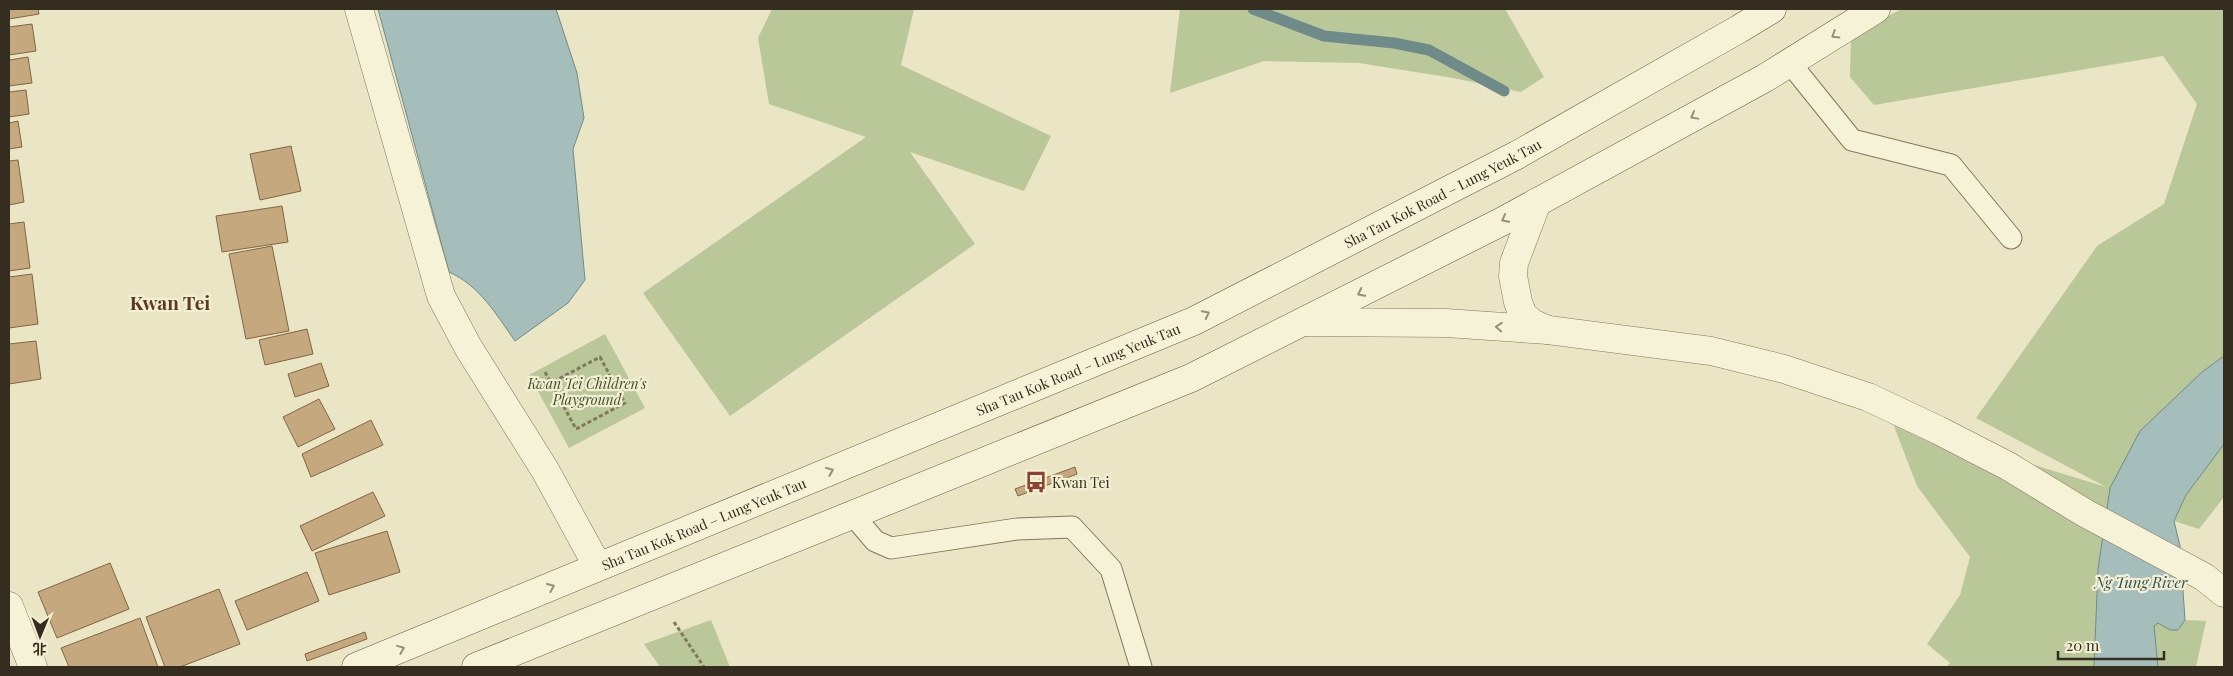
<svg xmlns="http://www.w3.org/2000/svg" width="2233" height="676" font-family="'Playfair Display','Noto Sans SC',serif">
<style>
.green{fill:#bac799}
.water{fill:#a6bebb;stroke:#6e8b89}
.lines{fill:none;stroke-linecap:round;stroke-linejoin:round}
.stream{stroke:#6e8b89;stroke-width:11}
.building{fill:#c5a87e;stroke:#806644}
.lane-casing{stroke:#83785c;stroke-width:23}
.street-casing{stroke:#83785c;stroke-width:29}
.secondary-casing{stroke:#655940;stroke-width:29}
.path{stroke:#83785c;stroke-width:3;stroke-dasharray:4 2.5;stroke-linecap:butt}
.lane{stroke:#f6f2d7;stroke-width:21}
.street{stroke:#f6f2d7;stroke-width:28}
.secondary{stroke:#f6f2d7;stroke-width:28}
.oneway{stroke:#96907b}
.labels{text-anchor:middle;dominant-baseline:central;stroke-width:4.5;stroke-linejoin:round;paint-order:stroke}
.street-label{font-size:14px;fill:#352d1f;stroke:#f2efd3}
.park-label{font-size:14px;font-style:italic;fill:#3e4f27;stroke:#f2efd3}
.poi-label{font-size:14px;fill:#352d1f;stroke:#f2efd3;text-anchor:start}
.water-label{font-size:15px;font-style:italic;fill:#304f53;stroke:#f2efd3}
.district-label{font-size:19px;font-weight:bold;fill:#5e3922;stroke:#f2efd3}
</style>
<rect width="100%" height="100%" fill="#eae5c5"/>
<g class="green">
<path d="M772,9H914L901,65L1051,136L1024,191L910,152L975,244L730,416L643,293L866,137L769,104L758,38Z"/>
<path d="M1180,9H1505L1544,77L1521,92L1453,78L1359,63L1264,61L1170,93Z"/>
<path d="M1902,9H2224V356L2202,372L2098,569L2094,667H1946L1950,663L1927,644L1960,595L1970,557L1917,486L1892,421L2106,487L1976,418L2097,246L2164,204L2197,104L2163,56L1874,105L1850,77L1851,35Z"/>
<path d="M605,334L645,408L569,448L529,375Z"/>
<path d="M2224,444V497L2199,529L2174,521L2186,495Z"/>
<path d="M711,620L730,667H660L644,644Z"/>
<path d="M2185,620L2206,621L2196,667H2158L2154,626L2158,623L2170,630H2178Z"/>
</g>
<g class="water">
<path d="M378,9H556L577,73L584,118L573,149L585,280L568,303L515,341C496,314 480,286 449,272Z"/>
<path d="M2224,356V444L2186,495L2174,521L2180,546L2185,620L2178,630H2170L2158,623L2154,626L2158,667H2094L2098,569L2110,488L2140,431L2202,372Z"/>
</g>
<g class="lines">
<path class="stream" d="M1253,9L1324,36L1394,43L1429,50L1504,91"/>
</g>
<g class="building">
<path d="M9,9H38L39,14L9,19Z"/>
<path d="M32,24L36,51L9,55V27Z"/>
<path d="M28,57L32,83L9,86V60Z"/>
<path d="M26,90L29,114L9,117V92Z"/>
<path d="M18,121L22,147L9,149V123Z"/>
<path d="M291,146L301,191L260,200L250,154Z"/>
<path d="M18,160L24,202L9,205V161Z"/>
<path d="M282,206L288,242L222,252L216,216Z"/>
<path d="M24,222L30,268L9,271V224Z"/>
<path d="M272,246L289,331L246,339L229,254Z"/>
<path d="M32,274L38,324L9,328V277Z"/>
<path d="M307,329L313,354L265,365L259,340Z"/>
<path d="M36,341L41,379L9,384V344Z"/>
<path d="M321,363L329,386L295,397L288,374Z"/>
<path d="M319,399L335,429L298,447L283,417Z"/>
<path d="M371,420L383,445L311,477L302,454Z"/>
<path d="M1075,467L1077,474L1018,496L1015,489Z"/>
<path d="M373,492L385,516L312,551L300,526Z"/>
<path d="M387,531L400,572L329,595L315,553Z"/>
<path d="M110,563L129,609L57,638L38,592Z"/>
<path d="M307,572L319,601L247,630L235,601Z"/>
<path d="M219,589L240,644L180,667H165L146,617Z"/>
<path d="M140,618L158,667H69L61,648Z"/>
<path d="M365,632L367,639L307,661L305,654Z"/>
</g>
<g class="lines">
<g class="lane-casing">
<g id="lane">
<path d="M1790,63L1852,140L1951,165L2011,238"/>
<path d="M853,515L875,541L891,548L1017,529L1072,527L1111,569L1141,667"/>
</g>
</g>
<g class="street-casing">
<g id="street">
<path d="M359,9L441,296L468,347L545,470L598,567"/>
<path d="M1537,202L1514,263L1513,276L1518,302L1523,315L1532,323L1548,330"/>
<path d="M1304,322L1446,323L1548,330L1711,351L1784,369L1868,397L1938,430L2008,466L2085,513L2204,577L2224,593"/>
<path d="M9,606L33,667"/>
</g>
</g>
<g class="secondary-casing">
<g id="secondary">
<path id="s1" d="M356,667L1194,321L1517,155L1739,29L1772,9"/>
<path d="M476,667L1191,378L1501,222L1765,78L1876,9"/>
</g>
</g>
<g class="path">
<path d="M545,372L576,429L625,403L600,357L551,383"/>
<path d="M674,622L704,667"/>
</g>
<use href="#lane" class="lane"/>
<use href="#street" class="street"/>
<use href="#secondary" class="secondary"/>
</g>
<defs><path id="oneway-chevron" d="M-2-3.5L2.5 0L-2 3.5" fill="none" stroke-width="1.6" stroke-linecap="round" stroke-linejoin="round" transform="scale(1.25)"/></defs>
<g class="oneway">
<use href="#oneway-chevron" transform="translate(1835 35) rotate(148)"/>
<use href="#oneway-chevron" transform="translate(1694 116) rotate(151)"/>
<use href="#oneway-chevron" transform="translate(1505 219) rotate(152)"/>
<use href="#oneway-chevron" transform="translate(1361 293) rotate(153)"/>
<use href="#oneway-chevron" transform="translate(1206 314) rotate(-27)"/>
<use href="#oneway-chevron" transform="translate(1499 327) rotate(-176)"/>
<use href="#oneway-chevron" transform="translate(830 471) rotate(-22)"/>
<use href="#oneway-chevron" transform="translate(551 587) rotate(-23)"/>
<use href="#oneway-chevron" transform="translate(401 649) rotate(-22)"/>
</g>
<defs>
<g id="bus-bare" transform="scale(1.725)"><path d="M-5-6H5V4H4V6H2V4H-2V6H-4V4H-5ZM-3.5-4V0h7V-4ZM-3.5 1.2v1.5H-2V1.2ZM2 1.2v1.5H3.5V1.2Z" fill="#8d4132" stroke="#f2efd3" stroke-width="2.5" paint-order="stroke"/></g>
</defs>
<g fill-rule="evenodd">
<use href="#bus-bare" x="1036" y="482"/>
</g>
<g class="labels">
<g class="street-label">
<text stroke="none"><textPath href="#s1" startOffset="1186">Sha Tau Kok Road – Lung Yeuk Tau</textPath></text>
<text stroke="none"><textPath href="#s1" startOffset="781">Sha Tau Kok Road – Lung Yeuk Tau</textPath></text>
<text stroke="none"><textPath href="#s1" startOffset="376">Sha Tau Kok Road – Lung Yeuk Tau</textPath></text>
</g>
<g class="park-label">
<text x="587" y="383">Kwan Tei Children's<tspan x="587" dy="16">Playground</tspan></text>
</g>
<g class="poi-label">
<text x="1052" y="482">Kwan Tei</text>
</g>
<g class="water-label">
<text x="2141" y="582">Ng Tung River</text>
</g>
<g class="district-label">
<text x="170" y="302">Kwan Tei</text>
</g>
</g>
<rect width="2233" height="676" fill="none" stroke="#352d1f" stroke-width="20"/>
<g transform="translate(40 636) rotate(181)" stroke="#f2efd3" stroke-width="4" paint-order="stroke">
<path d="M0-4L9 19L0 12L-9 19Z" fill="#352d1f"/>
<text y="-8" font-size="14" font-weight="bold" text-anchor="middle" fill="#352d1f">北</text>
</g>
<path d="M2058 651v8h106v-8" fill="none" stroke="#352d1f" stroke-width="2.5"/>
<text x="2066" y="651" font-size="15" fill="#352d1f" stroke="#f2efd3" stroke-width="4" paint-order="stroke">20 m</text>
</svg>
